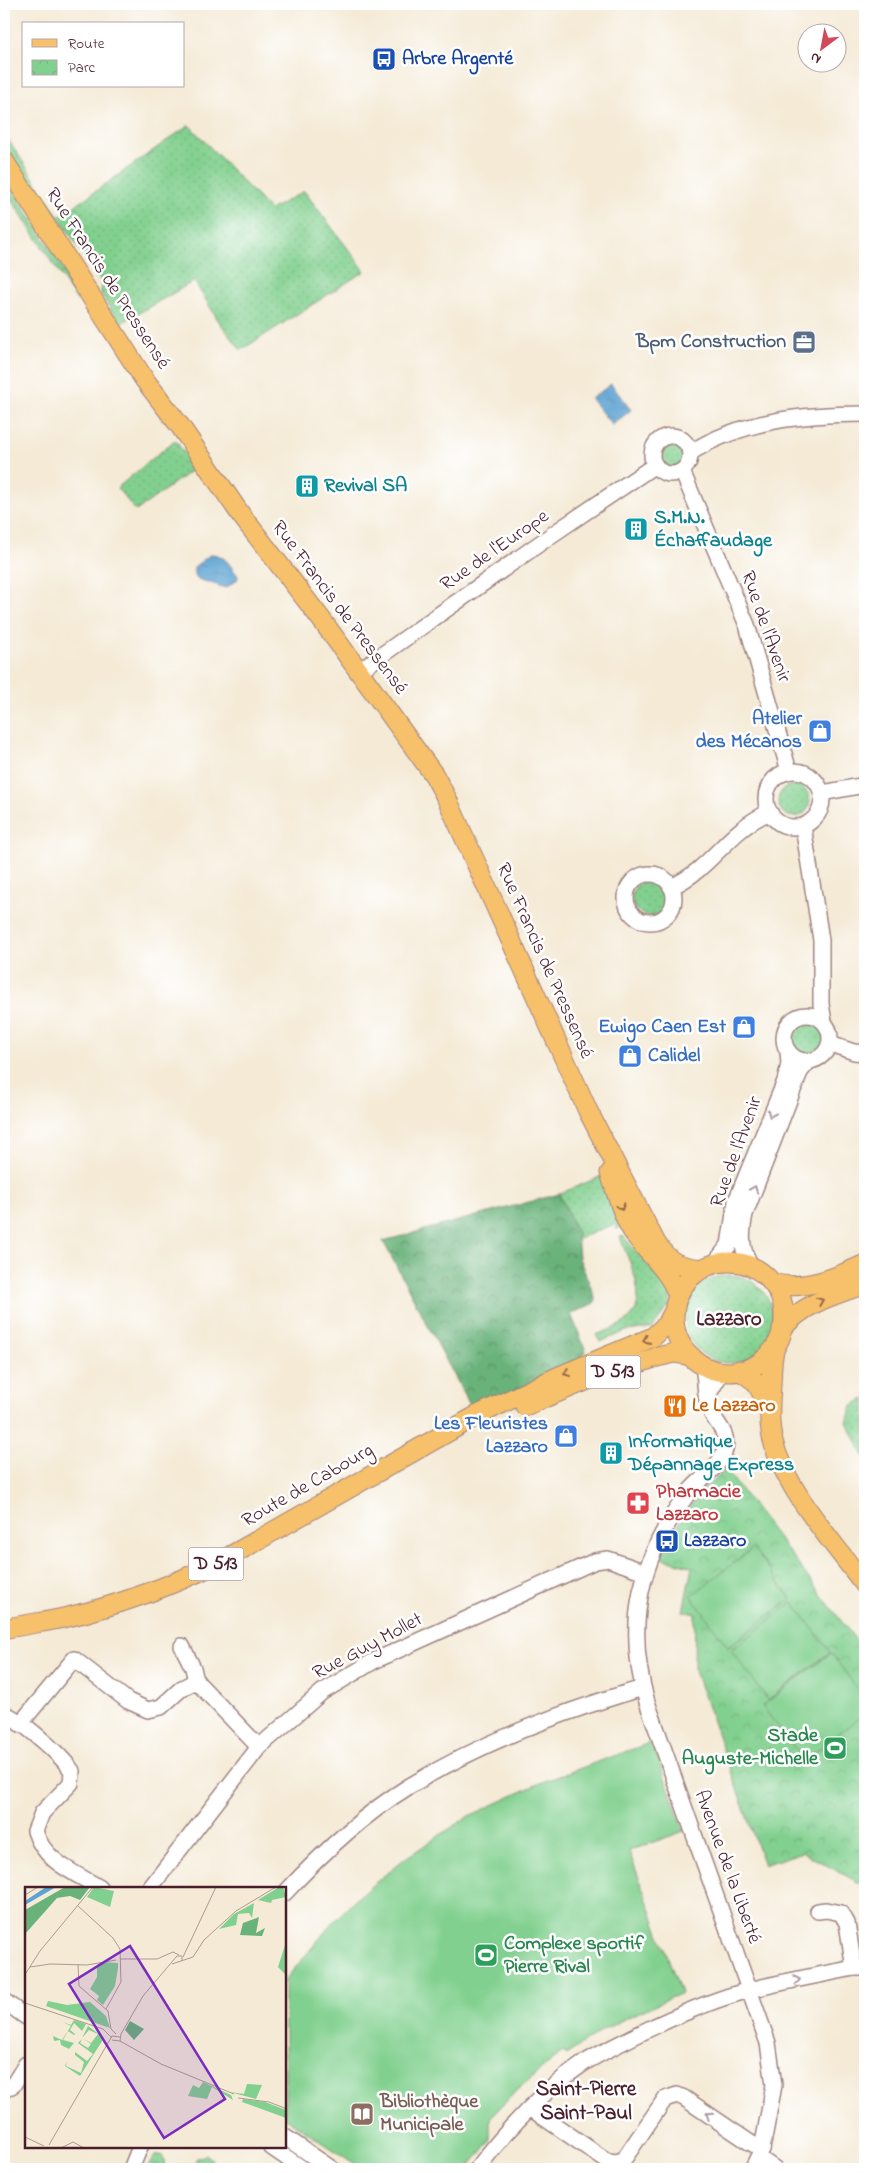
<svg xmlns="http://www.w3.org/2000/svg" width="869" height="2173" font-family="'Indie Flower',sans-serif">
<style>
.grass{fill:url(#grass-dots);stroke:#66785d}
.forest{fill:url(#forest-crowns);stroke:#5a6852}
.park{fill:url(#park-crowns);stroke:#66785d}
.pitch{fill:#82d08f;stroke:#66785d}
.water{fill:url(#water-ripples);stroke:#54617e}
.lines{fill:none;stroke-linecap:round;stroke-linejoin:round}
.minor-casing{stroke:#9f8480;stroke-width:18}
.major-casing{stroke:#9f8480;stroke-width:21}
.minor{stroke:#fff;stroke-width:15}
.major{stroke:#f7c06b;stroke-width:19}
.oneway{stroke:#ae9aa0}
.oneway2{stroke:#986748}
.labels{text-anchor:middle;dominant-baseline:central;stroke-width:5;stroke-linejoin:round;paint-order:stroke}
.shield{fill:#fff;stroke:#80626b;stroke-width:1}
.shield-label{font-size:19px;font-weight:bold;fill:#4a1f2b}
.transit-label{font-size:20px;font-weight:bold;fill:#164399;stroke:#fff;text-anchor:start}
.street-label{font-size:20px;fill:#4a1f2b;stroke:#fff}
.service-label{font-size:20px;font-weight:bold;fill:#4e5e75;stroke:#fff;text-anchor:end}
.culture-label{font-size:20px;font-weight:bold;fill:#0d838f;stroke:#fff;text-anchor:start}
.shop-label{font-size:20px;font-weight:bold;fill:#366cbe;stroke:#fff;text-anchor:end}
.food-label{font-size:20px;font-weight:bold;fill:#c56008;stroke:#fff;text-anchor:start}
.health-label{font-size:20px;font-weight:bold;fill:#be3a42;stroke:#fff;text-anchor:start}
.leisure-label{font-size:20px;font-weight:bold;fill:#27864d;stroke:#fff;text-anchor:end}
.education-label{font-size:20px;font-weight:bold;fill:#785e54;stroke:#fff;text-anchor:start}
.neighbourhood-label{font-size:21px;font-weight:bold;fill:#4a1f2b;stroke:#fff}
.inset-road{fill:none;stroke:#b09992;stroke-width:1}
.view{fill:#7b2cbf;fill-opacity:0.15;stroke:#7b2cbf;stroke-width:2.5}
.inset-edge{fill:none;stroke:#4a1f2b;stroke-width:2.5}
</style>
<defs>
<pattern id="grass-dots" width="8" height="8" patternUnits="userSpaceOnUse" patternTransform="scale(1.25)"><rect width="8" height="8" fill="#82d08f"/><path d="M2 2h.1M6 6h.1" fill="none" stroke="#72b27c" stroke-width="1.8" stroke-linecap="round"/></pattern>
<pattern id="forest-crowns" width="20" height="18" patternUnits="userSpaceOnUse" patternTransform="scale(1.25)"><rect width="20" height="18" fill="#69b27a"/><path d="M2 6a3 3 0 1 1 6 0M12 15a3 3 0 1 1 6 0" fill="none" stroke="#589064"/></pattern>
<pattern id="park-crowns" width="20" height="18" patternUnits="userSpaceOnUse" patternTransform="scale(1.25)"><rect width="20" height="18" fill="#82d08f"/><path d="M2 6a3 3 0 1 1 6 0M12 15a3 3 0 1 1 6 0" fill="none" stroke="#72b27c"/></pattern>
<pattern id="water-ripples" width="26" height="14" patternUnits="userSpaceOnUse" patternTransform="scale(1.25)"><rect width="26" height="14" fill="#5da3d2"/><path d="M2 4q2-2 4 0t4 0M15 11q2-2 4 0t4 0" fill="none" stroke="#4f84ab"/></pattern>
</defs>
<rect width="100%" height="100%" fill="#fff"/>
<filter id="ink" filterUnits="userSpaceOnUse"><feTurbulence type="fractalNoise" baseFrequency=".02" numOctaves="2"/><feDisplacementMap in="SourceGraphic" scale="10" xChannelSelector="R" yChannelSelector="G"/><feConvolveMatrix kernelMatrix="1 2 1 2 8 2 1 2 1" color-interpolation-filters="sRGB"/></filter>
<filter id="wash" filterUnits="userSpaceOnUse"><feTurbulence type="fractalNoise" baseFrequency=".0096" numOctaves="4" result="noise"/><feDisplacementMap in="SourceGraphic" scale="20" xChannelSelector="R" yChannelSelector="G"/><feGaussianBlur stdDeviation="1.12" result="paint"/><feColorMatrix in="noise" values="0 0 0 0 0 0 0 0 0 0 0 0 0 0 0 0 0 1.4 0 .05"/><feComposite in="paint" operator="in"/></filter>
<g filter="url(#wash)">
<rect width="100%" height="100%" fill="#f4ead6"/>
<g class="grass">
<path d="M189,125L270,210L304,191L365,271L241,350L220,323L194,281L120,324L101,294V281L59,218L38,200L4,147V133L59,217Z"/>
<path d="M4,175L82,299L78,302L4,188Z"/>
<path d="M175,440L195,468L136,511L117,488Z"/>
<circle cx="671" cy="456" r="15"/>
<circle cx="794" cy="801" r="16"/>
<circle cx="650" cy="898" r="18"/>
<circle cx="807" cy="1038" r="18"/>
<path d="M602,1176L620,1227L617,1230L615,1224L577,1239V1233L559,1194Z"/>
<path d="M623,1236L671,1291L670,1305L653,1328L626,1331L600,1342L596,1335C606,1331 616,1328 625,1322C653,1304 628,1261 620,1237Z"/>
<circle cx="729" cy="1319" r="44"/>
<path d="M865,1399V1458L847,1422L852,1405Z"/>
</g>
<path class="forest" d="M559,1194L577,1233L579,1258L596,1300L594,1303L571,1314L586,1351L581,1359L473,1411L383,1241Z"/>
<g class="park">
<path d="M726,1470L865,1652V1886L802,1852L764,1865L694,1668L695,1614L683,1611L692,1567L660,1557L681,1520L701,1491Z"/>
<path d="M161,2155L165,2160L166,2169H150L149,2165L155,2156Z"/>
<path d="M207,2155L212,2159L209,2164L198,2166L195,2161L197,2158Z"/>
</g>
<g class="pitch">
<path d="M753,1548L791,1599L728,1647L691,1596Z"/>
<path d="M793,1602L830,1652L768,1700L731,1650Z"/>
<path d="M831,1653L865,1699V1713L804,1760L762,1706Z"/>
<path d="M652,1742L684,1831L629,1851L681,1993L622,2020L600,2032L566,2055L564,2052L560,2054L518,2089L490,2118V2141L468,2169H363L285,2118V1980L335,1920L357,1898L404,1859L469,1816L540,1783Z"/>
</g>
<g class="water">
<path d="M611,384L631,410L612,425L591,399Z"/>
<path d="M211,554C225,554 230,566 238,576L237,580L226,588L198,579L194,574V567Z"/>
</g>
</g>
<g filter="url(#ink)">
<g class="lines">
<g class="minor-casing">
<g id="minor">
<circle cx="671" cy="455" r="19"/>
<path d="M690,453C741,420 806,414 865,414"/>
<path d="M682,471L747,625L789,771"/>
<path d="M359,671L553,534L655,465"/>
<circle cx="794" cy="799" r="28"/>
<path d="M822,793L865,785"/>
<path d="M803,826L821,940V1004L824,1022"/>
<circle cx="650" cy="898" r="24"/>
<path d="M671,887C713,868 727,830 770,812"/>
<circle cx="807" cy="1038" r="23"/>
<path d="M830,1044L854,1052L865,1053"/>
<path d="M714,1264L729,1245L736,1201L785,1081L789,1064L788,1051"/>
<path d="M753,1268C740,1251 741,1234 745,1214L800,1072L809,1061"/>
<path d="M702,1364C707,1379 703,1397 711,1412C717,1425 729,1433 725,1449C721,1467 700,1478 689,1492C640,1556 624,1624 647,1702L768,2043L774,2085L762,2149L752,2169"/>
<path d="M707,1397L720,1375L725,1371"/>
<path d="M182,1646L193,1668L196,1681"/>
<path d="M4,1714C21,1719 61,1755 72,1771L71,1783L42,1813L35,1831C44,1862 74,1872 100,1888"/>
<path d="M20,1724L74,1659L128,1701L148,1710L161,1707L182,1688L196,1681L259,1747"/>
<path d="M150,1888L259,1747L322,1692L374,1661L595,1561L608,1559L645,1572"/>
<path d="M285,1893C321,1854 363,1815 408,1787C478,1744 564,1711 643,1688"/>
<path d="M818,1911L826,1910L841,1913L847,1923L854,1968"/>
<path d="M4,2001L26,2017"/>
<path d="M4,2090L13,2085L26,2064"/>
<path d="M530,2108L607,2161L618,2162L624,2159L665,2099L677,2095L684,2098L749,2142L762,2149"/>
<path d="M285,2137L332,2169"/>
<path d="M271,2147L303,2169"/>
<path d="M759,2158L775,2169"/>
<path d="M131,2169L140,2147"/>
<path d="M477,2169C506,2130 543,2091 584,2063C607,2049 631,2038 655,2026C685,2012 718,1998 750,1990C785,1981 820,1975 854,1968H865"/>
</g>
</g>
<g class="major-casing">
<g id="major">
<path d="M4,161L144,379L180,426L241,515L321,619L434,775L447,799L588,1111L656,1243C670,1264 678,1266 702,1269"/>
<path d="M610,1173C617,1193 622,1215 633,1232C648,1255 670,1270 678,1296"/>
<circle cx="729" cy="1317" r="55"/>
<path d="M772,1283C804,1292 837,1277 865,1264"/>
<path d="M782,1329C803,1303 835,1295 865,1284"/>
<path d="M775,1347C771,1359 772,1372 771,1385C770,1403 768,1423 773,1441C785,1489 835,1545 865,1585"/>
<path d="M739,1370L756,1382L769,1407"/>
<path d="M525,1406L588,1380L657,1357L675,1353L691,1356"/>
<path d="M4,1629C25,1624 47,1622 68,1617C119,1605 168,1587 216,1564L476,1416L557,1377L653,1337L667,1324L674,1311"/>
</g>
</g>
<use href="#minor" class="minor"/>
<use href="#major" class="major"/>
</g>
<defs><path id="oneway-chevron" d="M-2-3.5L2.5 0L-2 3.5" fill="none" stroke-width="1.6" stroke-linecap="round" stroke-linejoin="round" transform="scale(1.25)"/></defs>
<g class="oneway">
<use href="#oneway-chevron" transform="translate(771 1114) rotate(112)"/>
<use href="#oneway-chevron" transform="translate(754 1189) rotate(-68)"/>
<use href="#oneway-chevron" transform="translate(797 1980) rotate(-12)"/>
<use href="#oneway-chevron" transform="translate(709 2115) rotate(-146)"/>
</g>
<g class="oneway2">
<use href="#oneway-chevron" transform="translate(621 1207) rotate(71)"/>
<use href="#oneway-chevron" transform="translate(820 1301) rotate(-22)"/>
<use href="#oneway-chevron" transform="translate(646 1340) rotate(155)"/>
<use href="#oneway-chevron" transform="translate(567 1373) rotate(158)"/>
</g>
</g>
<defs>
<g id="bus-square" transform="scale(1.25)"><rect x="-9" y="-9" width="18" height="18" rx="4" fill="#1a4fb4" stroke="#fff"/><path d="M-5-6H5V4H4V6H2V4H-2V6H-4V4H-5ZM-3.5-4V0h7V-4ZM-3.5 1.2v1.5H-2V1.2ZM2 1.2v1.5H3.5V1.2Z" fill="#fff"/></g>
<g id="office-square" transform="scale(1.25)"><rect x="-9" y="-9" width="18" height="18" rx="4" fill="#5c6f8a" stroke="#fff"/><path d="M-6-3h4V-5.5h4V-3h4V5H-6ZM-1-4.5V-3h2v-1.5ZM-6 0V1H6V0Z" fill="#fff"/></g>
<g id="building-square" transform="scale(1.25)"><rect x="-9" y="-9" width="18" height="18" rx="4" fill="#0f9aa8" stroke="#fff"/><path d="M-4-6H4V6H1V3H-1V6H-4ZM-2.5-4.3h1.7v1.8h-1.7ZM.8-4.3h1.7v1.8H.8ZM-2.5-1h1.7V.8h-1.7ZM.8-1h1.7V.8H.8Z" fill="#fff"/></g>
<g id="shop-square" transform="scale(1.25)"><rect x="-9" y="-9" width="18" height="18" rx="4" fill="#3f7fe0" stroke="#fff"/><path d="M-5-2.5h2.3a2.7 3.5 0 0 1 5.4 0H5L5.5 6h-11ZM-1.5-2.5h3a1.5 2.3 0 0 0-3 0Z" fill="#fff"/></g>
<g id="restaurant-square" transform="scale(1.25)"><rect x="-9" y="-9" width="18" height="18" rx="4" fill="#e8710a" stroke="#fff"/><path d="M-5-6h1v4h1v-4h1v4h1v-4h1v5L-1.5 .5V6h-2V.5L-5-1ZM5-6V6H3V1.5H1.5Q1.5-4 5-6Z" fill="#fff"/></g>
<g id="pharmacy-square" transform="scale(1.25)"><rect x="-9" y="-9" width="18" height="18" rx="4" fill="#e0444e" stroke="#fff"/><path d="M-2-6h4v4h4v4h-4v4h-4v-4h-4v-4h4Z" fill="#fff"/></g>
<g id="stadium-square" transform="scale(1.25)"><rect x="-9" y="-9" width="18" height="18" rx="4" fill="#2e9e5b" stroke="#fff"/><path d="M0-5a6.5 5 0 1 0 0 10a6.5 5 0 1 0 0-10ZM-3.5-1.8h7v3.6h-7Z" fill="#fff"/></g>
<g id="library-square" transform="scale(1.25)"><rect x="-9" y="-9" width="18" height="18" rx="4" fill="#8d6e63" stroke="#fff"/><path d="M-6-4Q-3-5.5-.7-3.5V5Q-3 3-6 4ZM6-4Q3-5.5 .7-3.5V5Q3 3 6 4Z" fill="#fff"/></g>
</defs>
<g fill-rule="evenodd">
<use href="#bus-square" x="384" y="59"/>
<use href="#office-square" x="804" y="342"/>
<use href="#building-square" x="307" y="486"/>
<use href="#building-square" x="636" y="529"/>
<use href="#shop-square" x="820" y="731"/>
<use href="#shop-square" x="744" y="1027"/>
<use href="#shop-square" x="630" y="1056"/>
<use href="#restaurant-square" x="675" y="1406"/>
<use href="#shop-square" x="566" y="1436"/>
<use href="#building-square" x="611" y="1453"/>
<use href="#pharmacy-square" x="638" y="1503"/>
<use href="#bus-square" x="667" y="1541"/>
<use href="#stadium-square" x="835" y="1748"/>
<use href="#stadium-square" x="486" y="1955"/>
<use href="#library-square" x="362" y="2114"/>
</g>
<g class="labels">
<g class="shield">
<rect x="585.5" y="1355.5" width="55" height="33" rx="4"/>
<rect x="188.5" y="1547.5" width="55" height="33" rx="4"/>
</g>
<g class="shield-label">
<text x="613" y="1372">D 513</text>
<text x="216" y="1564">D 513</text>
</g>
<g class="transit-label">
<text x="402" y="59">Arbre Argenté</text>
<text x="684" y="1541">Lazzaro</text>
</g>
<g class="street-label">
<text transform="translate(107 279) rotate(57)">Rue Francis de Pressensé</text>
<text transform="translate(495 551) rotate(-35)">Rue de l'Europe</text>
<text transform="translate(339 608) rotate(53)">Rue Francis de Pressensé</text>
<text transform="translate(765 627) rotate(71)">Rue de l'Avenir</text>
<text transform="translate(544 961) rotate(66)">Rue Francis de Pressensé</text>
<text transform="translate(737 1152) rotate(-70)">Rue de l'Avenir</text>
<text transform="translate(308 1486) rotate(-30)">Route de Cabourg</text>
<text transform="translate(368 1647) rotate(-28)">Rue Guy Mollet</text>
<text transform="translate(727 1867) rotate(70)">Avenue de la Liberté</text>
</g>
<g class="service-label">
<text x="786" y="342">Bpm Construction</text>
</g>
<g class="culture-label">
<text x="324" y="486">Revival SA</text>
<text x="654" y="518">S.M.N.<tspan x="654" dy="23">Échaffaudage</tspan></text>
<text x="628" y="1442">Informatique<tspan x="628" dy="23">Dépannage Express</tspan></text>
</g>
<g class="shop-label">
<text x="802" y="719">Atelier<tspan x="802" dy="23">des Mécanos</tspan></text>
<text x="726" y="1027">Ewigo Caen Est</text>
<text x="648" y="1056" text-anchor="start">Calidel</text>
<text x="548" y="1424">Les Fleuristes<tspan x="548" dy="23">Lazzaro</tspan></text>
</g>
<g class="food-label">
<text x="692" y="1406">Le Lazzaro</text>
</g>
<g class="health-label">
<text x="656" y="1492">Pharmacie<tspan x="656" dy="23">Lazzaro</tspan></text>
</g>
<g class="leisure-label">
<text x="818" y="1736">Stade<tspan x="818" dy="23">Auguste-Michelle</tspan></text>
<text x="504" y="1944" text-anchor="start">Complexe sportif<tspan x="504" dy="23">Pierre Rival</tspan></text>
</g>
<g class="education-label">
<text x="380" y="2102">Bibliothèque<tspan x="380" dy="23">Municipale</tspan></text>
</g>
<g class="neighbourhood-label">
<text x="729" y="1320">Lazzaro</text>
<text x="586" y="2090">Saint-Pierre<tspan x="586" dy="24">Saint-Paul</tspan></text>
</g>
</g>
<g transform="translate(25 1887)">
<rect width="261" height="261" fill="#f4ead6"/>
<path d="M229,16L227,31L224,26L213,27L211,38L194,42L209,27ZM261,55V82L260,87L253,80ZM49,133L61,137L57,144L49,136L45,143L50,147L49,148L43,144L38,153L49,156L44,162L36,158L35,153L29,154L28,149L37,153L46,139L38,135L46,138ZM63,139L79,151L55,189L40,179L42,175L41,179L56,186L59,175L50,168V165L62,174L68,167L53,156L57,152L55,156L63,161L66,157L59,152L66,156L73,147L64,143L57,151ZM178,195L206,208L208,213L187,200L182,212L163,209L168,198L174,201ZM222,197L237,198L231,212L205,205L219,207ZM218,212L240,215L261,223V231L217,215Z" fill="#82d08f"/>
<path d="M40,0H65L55,13L45,9L32,11L0,47V23ZM234,30L231,46L240,41L237,49L215,48L218,36ZM105,134L119,142L109,153L100,143Z" fill="#69b27a"/>
<path d="M69,0L89,4L85,20L62,10Z" fill="#82d08f"/>
<path d="M254,0H258L261,10L247,13L246,16L233,13ZM23,114L42,118L65,115L81,129L85,141L21,119Z" fill="#82d08f"/>
<path d="M77,75L93,76V81L90,99L78,118L72,113L74,109L65,102L72,90V78Z" fill="#82d08f"/>
<path d="M21,0H31L0,18V14Z" fill="#5da3d2"/>
<path class="inset-road" d="M0,8L13,0M53,19L88,51L95,62L96,95L81,122M158,70L191,0M95,72H132L148,65L154,68M53,77L54,99L83,124L86,142L91,147M147,77L168,70L179,53L211,24L251,0M5,80L25,77L62,78L91,73M1,86L15,64L68,0M0,116L78,142L87,151M87,153L95,154L96,147L118,109L152,69H157V74M95,154L136,177L209,207M213,211L244,215L262,222M0,250L19,259M24,258L87,149L95,150M36,261L48,255L59,261"/>
<path class="view" d="M105,59L200,212L139,251L44,97Z"/>
<rect width="261" height="261" class="inset-edge"/>
</g>
<rect width="869" height="2173" fill="none" stroke="#fff" stroke-width="20"/>
<rect x="22" y="22" width="162" height="65" fill="#ffffff" stroke="#b7a5aa"/>
<rect x="32" y="39" width="25" height="8" fill="#f7c06b" stroke="#b7a5aa"/>
<text x="68" y="48" font-size="15" fill="#4a1f2b">Route</text>
<rect x="32" y="60" width="25" height="15" fill="url(#park-crowns)" stroke="#b7a5aa"/>
<text x="68" y="72" font-size="15" fill="#4a1f2b">Parc</text>
<g transform="translate(822 48) rotate(212)"><circle r="24" fill="#ffffff" stroke="#b7a5aa"/>
<path d="M0-4L9 19L0 12L-9 19Z" fill="#d1495b"/>
<text y="-8" font-size="14" font-weight="bold" text-anchor="middle" fill="#4a1f2b">N</text>
</g>
</svg>
